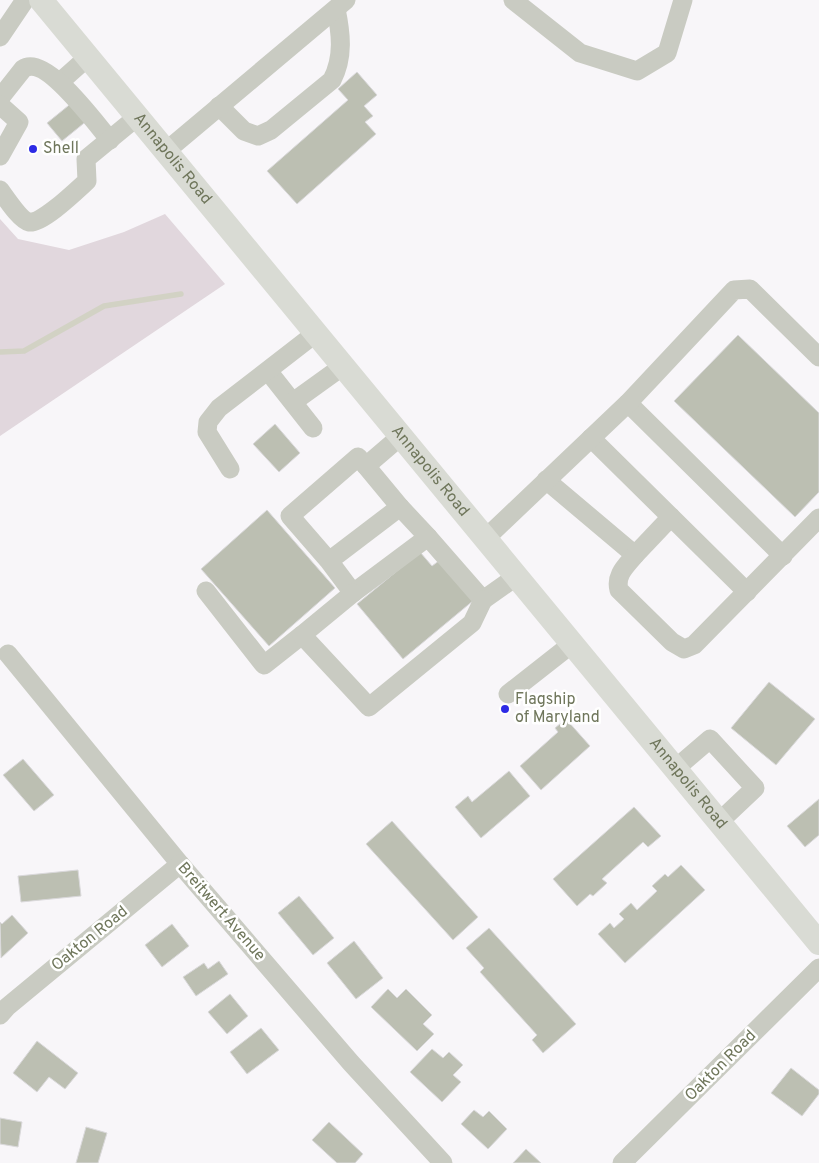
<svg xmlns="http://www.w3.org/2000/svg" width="819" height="1163" font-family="Overpass,sans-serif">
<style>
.green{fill:#e1d7dd}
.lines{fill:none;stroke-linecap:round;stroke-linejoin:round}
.stream{stroke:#d2d2c4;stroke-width:5.5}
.building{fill:#bcbfb2;stroke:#dad9db}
.minor{stroke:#c9cbc2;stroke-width:19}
.major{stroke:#d9dbd4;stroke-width:24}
.poi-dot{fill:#2d2ae5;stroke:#fff;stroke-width:2}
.labels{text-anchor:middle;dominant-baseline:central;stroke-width:5;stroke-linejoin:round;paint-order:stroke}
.poi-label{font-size:16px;fill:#6f765b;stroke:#fff;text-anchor:start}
.street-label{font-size:16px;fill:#6f765b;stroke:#fff}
</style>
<rect width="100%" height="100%" fill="#f8f6f9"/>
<path class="green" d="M165,214L225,284L0,436V219L18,239L69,250L124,232Z"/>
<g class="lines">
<path class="stream" d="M0,352L24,351L104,306L181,294"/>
</g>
<g class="building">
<path d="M357,72L377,95L364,106L373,116L365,122L376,134L297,204L267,171L348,100L338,89Z"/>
<path d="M79,97L94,115L62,141L47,123Z"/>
<path d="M738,335L819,413V492L795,517L674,401Z"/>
<path d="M275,424L300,453L279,472L253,444Z"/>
<path d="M267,510L335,588L269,646L201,569Z"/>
<path d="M420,552L432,566L440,560L474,600L403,659L357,604Z"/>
<path d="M769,682L815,719L776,765L731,728Z"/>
<path d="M566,719L590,746L541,790L520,766L558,732L555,728Z"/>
<path d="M23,759L54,795L34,811L3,775Z"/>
<path d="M509,771L530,796L481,838L455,807L468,796L472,802Z"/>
<path d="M819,799V835L805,847L787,826Z"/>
<path d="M634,807L661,836L648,847L643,842L602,879L607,883L593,896L590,894L577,906L553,879Z"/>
<path d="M392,821L478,917L453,940L366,844Z"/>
<path d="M681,865L705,890L625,963L598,934L610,923L614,928L624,919L619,914L631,903L637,910L657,891L652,886L665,874L668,877Z"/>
<path d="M78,870L81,896L21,902L18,876Z"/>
<path d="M299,896L334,938L313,955L278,913Z"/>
<path d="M12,915L28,933L1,958L0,922L2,924Z"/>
<path d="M172,924L189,946L162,967L145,945Z"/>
<path d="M489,928L576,1024L543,1053L532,1040L537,1035L480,972L484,968L466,948Z"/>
<path d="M354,941L383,978L356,999L327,963Z"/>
<path d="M219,961L228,974L196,996L183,977L204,963L208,969Z"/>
<path d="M388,989L397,998L406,989L432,1015L423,1024L434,1034L417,1051L371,1007Z"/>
<path d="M230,994L248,1016L227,1034L208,1012Z"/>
<path d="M261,1028L279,1050L247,1074L230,1052Z"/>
<path d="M37,1041L78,1073L65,1089L49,1077L37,1092L13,1073Z"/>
<path d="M432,1049L443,1058L449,1052L463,1065L453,1075L461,1082L442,1102L410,1072Z"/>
<path d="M791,1068L819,1090V1094L802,1116L771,1093Z"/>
<path d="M474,1110L483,1117L489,1111L507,1129L488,1149L461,1124Z"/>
<path d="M0,1118L22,1122L18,1147L0,1144Z"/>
<path d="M329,1122L363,1154L355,1163H337L312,1140Z"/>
<path d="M86,1127L107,1133L98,1163H76Z"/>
<path d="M526,1149L541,1163H513Z"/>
</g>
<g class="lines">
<g class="minor">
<path d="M513,0L580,53L637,71L667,53L683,0"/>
<path d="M0,37L25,0"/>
<path d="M60,82L88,57"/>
<path d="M0,98L23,69C45,53 96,124 110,140"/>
<path d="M0,105L19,122L0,156"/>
<path d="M219,106L244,131L258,136L271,130L332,80C344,57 341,33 336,9"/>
<path d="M165,152L346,0"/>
<path d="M0,190C6,198 20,220 29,222C41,225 77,190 87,181L86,159L137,117"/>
<path d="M268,371L313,428"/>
<path d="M293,402L343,366"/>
<path d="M628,403L783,556"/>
<path d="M591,438L747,592"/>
<path d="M366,466L400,507"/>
<path d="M230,469L207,432L208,422L219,408L316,333"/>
<path d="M546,480L635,555C626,566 615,575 619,590L672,642L684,649L694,645L819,518"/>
<path d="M428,537L483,600L517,576"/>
<path d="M486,538L628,403L734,290L750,289L819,357"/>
<path d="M635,555L671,517"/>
<path d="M329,561L353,593L428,537L400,507L329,561L290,516L358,457L366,466L401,436"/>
<path d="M206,591L264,665L302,635"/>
<path d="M353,593L302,635L369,707L472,623L483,600"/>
<path d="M8,654L180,864L351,1063L443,1163"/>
<path d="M508,694L573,643"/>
<path d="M675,769L710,739L755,788L719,822"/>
<path d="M0,1015L7,1007L180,864"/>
<path d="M622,1163L819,968"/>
</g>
<path class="major" id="s1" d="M41,0L819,943"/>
</g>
<g class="poi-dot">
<circle cx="33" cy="149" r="5"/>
<circle cx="505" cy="709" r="5"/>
</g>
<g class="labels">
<g class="poi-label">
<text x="43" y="149">Shell</text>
<text x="515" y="700">Flagship<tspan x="515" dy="18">of Maryland</tspan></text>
</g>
<g class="street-label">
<text stroke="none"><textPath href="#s1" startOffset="206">Annapolis Road</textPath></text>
<text stroke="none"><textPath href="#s1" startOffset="611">Annapolis Road</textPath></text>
<text stroke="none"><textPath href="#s1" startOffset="1016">Annapolis Road</textPath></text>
<text transform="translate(221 912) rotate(49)">Breitwert Avenue</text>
<text transform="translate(90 939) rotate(-39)">Oakton Road</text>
<text transform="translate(721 1066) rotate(-45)">Oakton Road</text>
</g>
</g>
</svg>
